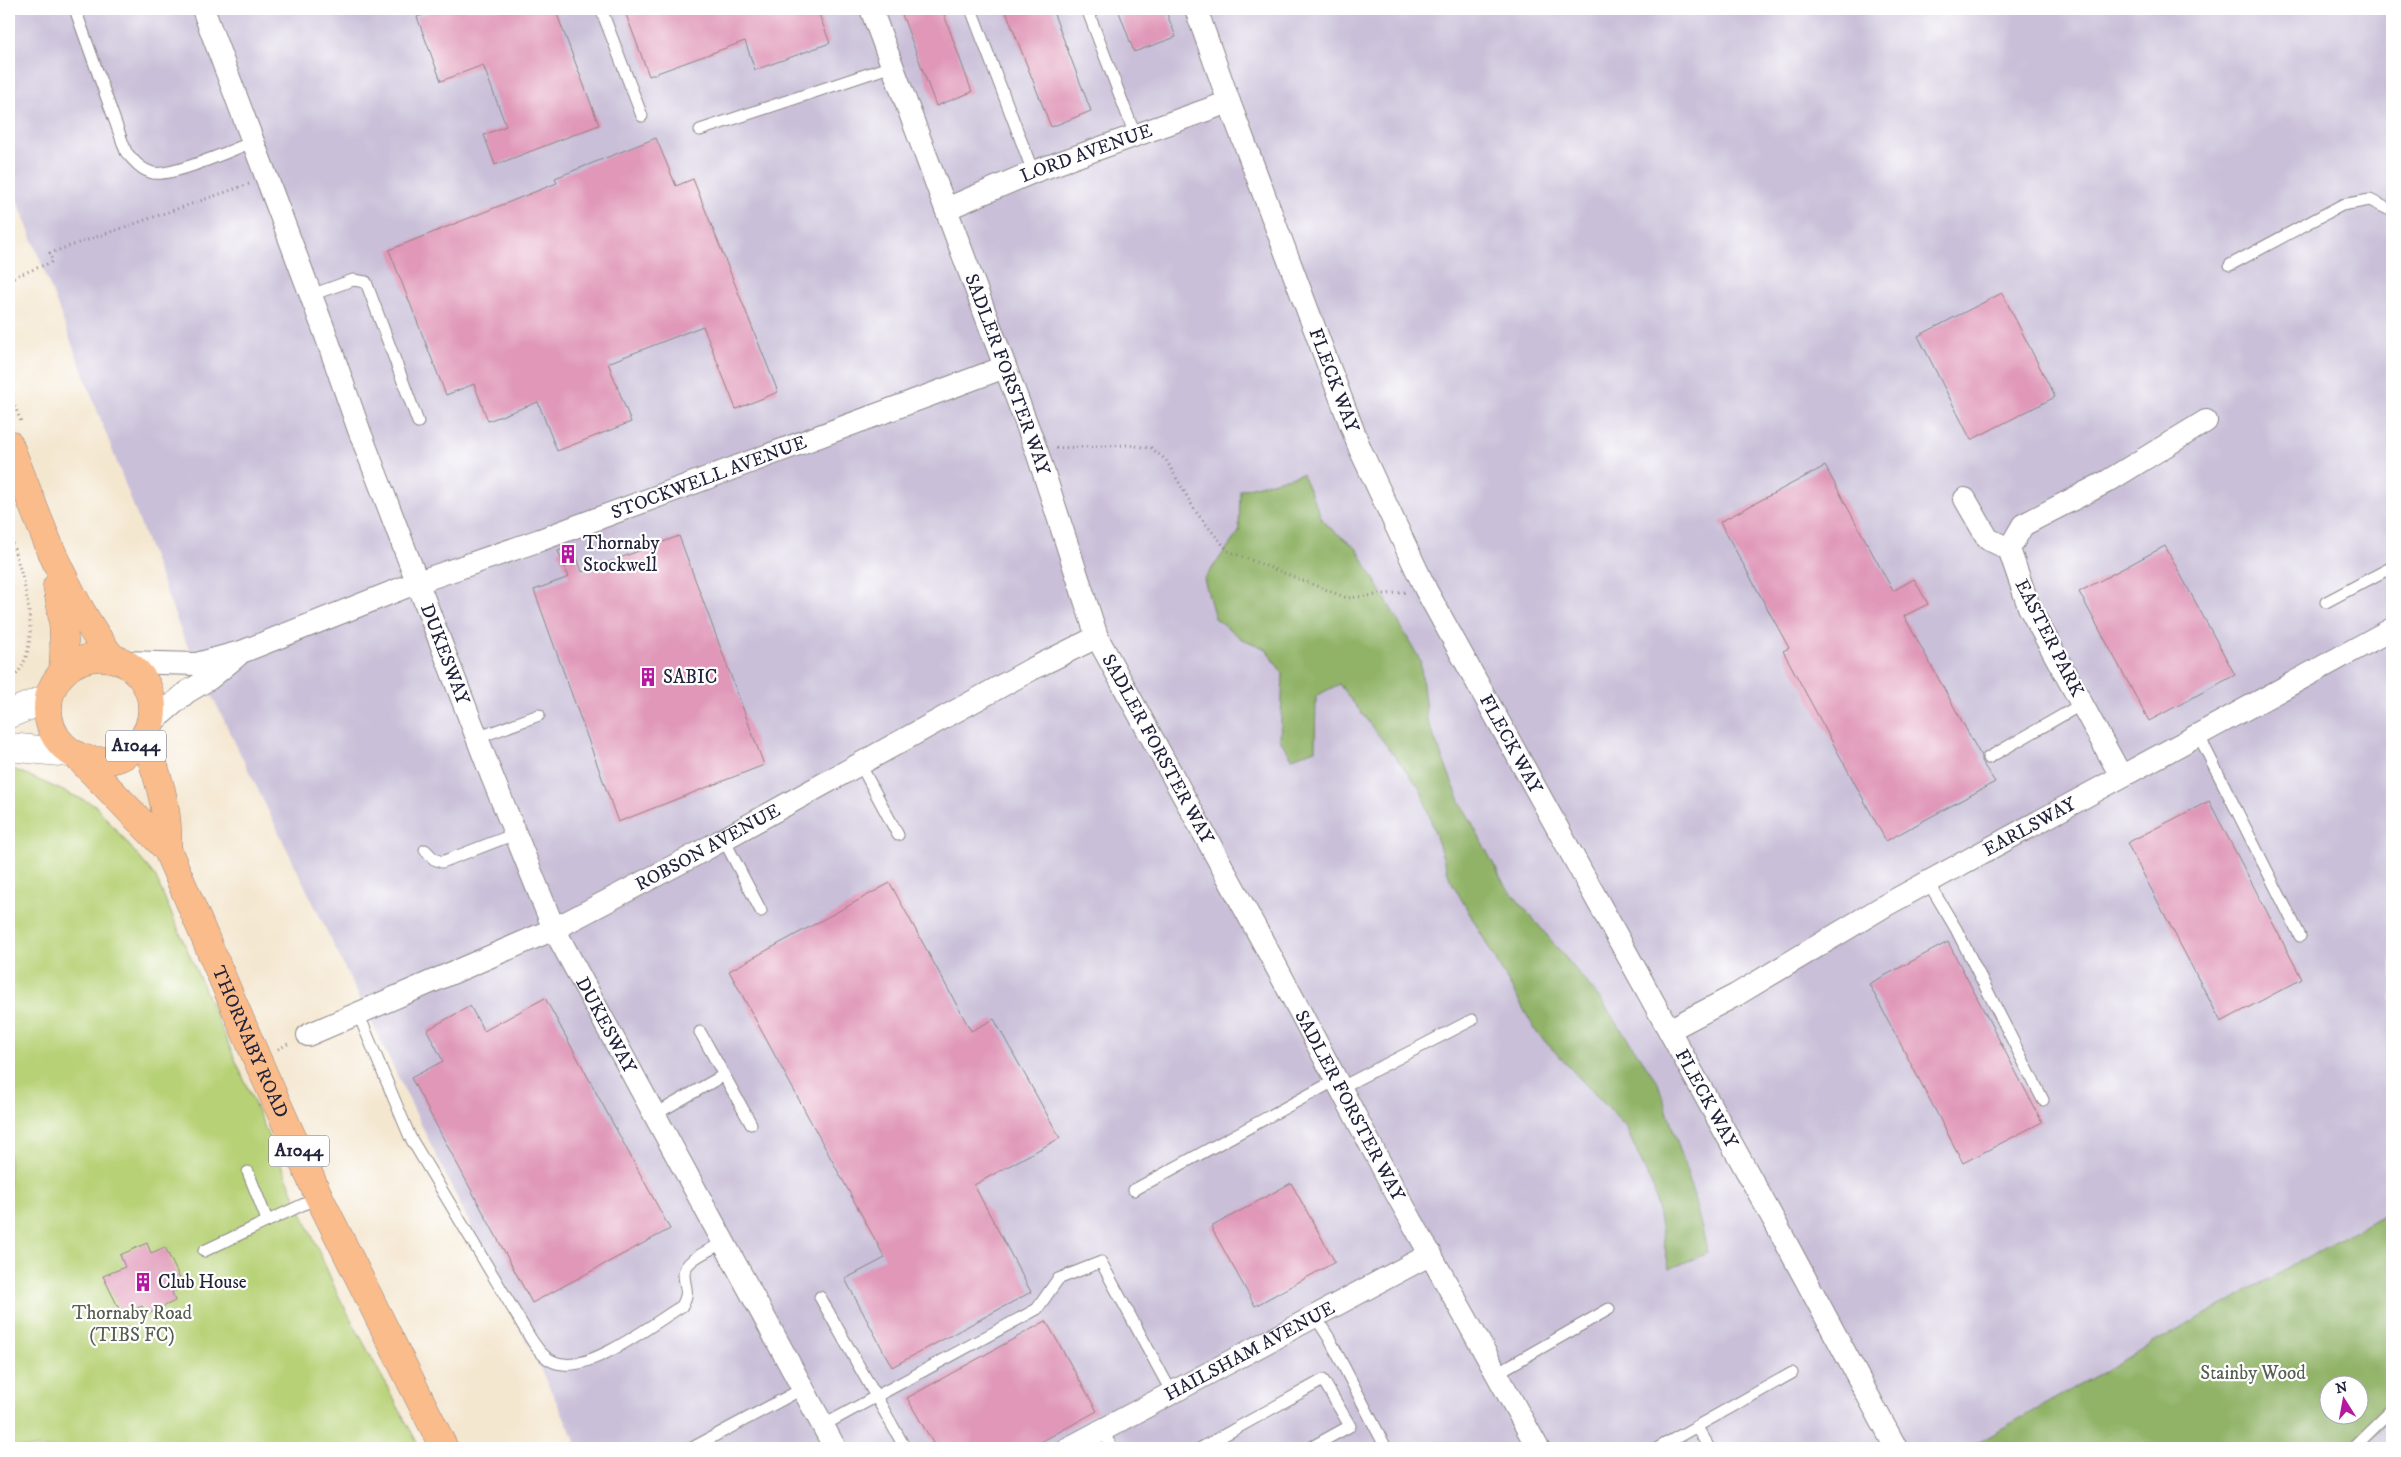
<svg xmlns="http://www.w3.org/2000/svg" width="2401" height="1457" font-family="'IM FELL DW Pica',serif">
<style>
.industrial{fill:#c9bfd8}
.green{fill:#b7d176;stroke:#6c7a58}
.forest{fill:#91b367;stroke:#5a6a51;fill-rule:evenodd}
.building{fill:#e097b8}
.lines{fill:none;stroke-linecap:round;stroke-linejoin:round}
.service-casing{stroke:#8b8486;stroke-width:13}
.minor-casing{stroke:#8b8486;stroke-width:24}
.tertiary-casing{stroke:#8b8486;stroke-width:29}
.primary-casing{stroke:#8b8486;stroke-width:29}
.path{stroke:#8b8486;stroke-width:3;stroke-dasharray:1 4;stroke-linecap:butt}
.service{stroke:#fff;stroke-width:11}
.minor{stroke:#fff;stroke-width:22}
.tertiary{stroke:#fff;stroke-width:28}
.primary{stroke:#fabc8b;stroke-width:28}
.labels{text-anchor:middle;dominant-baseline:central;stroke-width:4.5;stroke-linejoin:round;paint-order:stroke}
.shield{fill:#fff;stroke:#646476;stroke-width:1}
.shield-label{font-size:18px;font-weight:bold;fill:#22223b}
.street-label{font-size:19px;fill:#22223b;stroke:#fff}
.poi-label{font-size:19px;fill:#22223b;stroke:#fff;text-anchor:start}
.park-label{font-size:19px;fill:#565f50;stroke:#fff}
</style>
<rect width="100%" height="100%" fill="#fff"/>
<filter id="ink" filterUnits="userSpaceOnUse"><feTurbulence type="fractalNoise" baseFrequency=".02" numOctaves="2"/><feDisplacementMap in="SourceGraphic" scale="10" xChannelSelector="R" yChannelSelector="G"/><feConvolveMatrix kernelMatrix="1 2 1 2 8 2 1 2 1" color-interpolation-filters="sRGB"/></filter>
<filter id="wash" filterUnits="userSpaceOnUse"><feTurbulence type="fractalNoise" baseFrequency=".0096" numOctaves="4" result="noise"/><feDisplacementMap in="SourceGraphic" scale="20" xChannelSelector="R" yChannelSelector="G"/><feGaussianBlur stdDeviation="1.12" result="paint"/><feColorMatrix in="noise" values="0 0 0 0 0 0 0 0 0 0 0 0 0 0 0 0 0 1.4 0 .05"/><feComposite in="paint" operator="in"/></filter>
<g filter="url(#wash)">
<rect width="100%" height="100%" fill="#f4e7d0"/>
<g class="industrial">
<path d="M9,9H2392V1210L1967,1448H579L182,634L9,178Z"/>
<path d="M2392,1418V1448H2361Z"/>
</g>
<path class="green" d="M9,767L95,805L155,876L338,1295L420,1448H9Z"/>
<g class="forest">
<path d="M1302,474L1324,523L1357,549L1420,660L1427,720L1459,799L1504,884L1601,1000L1658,1083L1688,1175L1708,1253L1669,1269L1654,1190L1625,1126L1537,1033L1450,879L1421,790L1339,684L1316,696L1315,750L1292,758L1280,740L1283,674L1266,649L1240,638L1215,618L1204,579L1239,532L1240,490Z"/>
<path d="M2392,1210V1418L2361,1448H1967ZM2328,1384H2358V1414H2328Z"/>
</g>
<g id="blocks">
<g class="building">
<path d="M439,9H555L599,125L495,165L484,135L506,126L483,65L441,81L417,17Z"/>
<path d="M624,9H817L830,43L755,70L745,41L649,76Z"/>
<path d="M900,9H942L972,92L936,106Z"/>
<path d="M1005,9H1052L1091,111L1051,127Z"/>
<path d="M1118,9H1165L1176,37L1134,52Z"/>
<path d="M656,138L676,186L693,179L778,392L736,409L703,326L608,363L631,422L557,451L538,402L488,421L474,384L446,395L389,250L557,183L555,178Z"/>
<path d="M2002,293L2055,397L1971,440L1918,336Z"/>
<path d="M1825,466L1893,591L1914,579L1928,604L1904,616L1981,756V761L1995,782L1886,841L1783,651L1789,648L1720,522Z"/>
<path d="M679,536L764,765L618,822L534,590L569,577L558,551L573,545L582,572Z"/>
<path d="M2165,546L2235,675L2149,721L2079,592Z"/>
<path d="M2209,801L2302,979L2221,1022L2127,843Z"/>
<path d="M890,883L971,1031L994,1019L1060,1138L974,1185L1031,1292L892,1367L845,1279L885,1258L729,971Z"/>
<path d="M1948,942L2042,1122L1963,1163L1869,984Z"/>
<path d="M545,998L670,1229L532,1303L411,1078L443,1061L427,1030L470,1006L484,1031Z"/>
<path d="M1291,1183L1335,1262L1255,1306L1211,1227Z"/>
<path d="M147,1243L151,1253L165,1247L184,1287L172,1292L175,1301L146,1315L142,1306L122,1315L103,1276L125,1267L120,1255Z"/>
<path d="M1046,1321L1097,1411L1030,1448H936L907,1398Z"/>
</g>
</g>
</g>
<g filter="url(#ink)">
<use href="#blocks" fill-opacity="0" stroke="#8b8486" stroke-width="1"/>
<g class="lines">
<g class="service-casing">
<g id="service">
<path d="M75,9L126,152C134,161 141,170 153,173C172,177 232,150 252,142"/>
<path d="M601,9L642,116"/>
<path d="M971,9L1033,172"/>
<path d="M1087,9L1135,135"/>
<path d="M700,130L892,66"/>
<path d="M2230,265L2342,205L2370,200L2392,211"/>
<path d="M311,295L353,280L366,282L418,422"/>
<path d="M2326,602L2392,567"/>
<path d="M2198,734L2300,936"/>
<path d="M477,738L539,715"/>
<path d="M1988,758L2082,704"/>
<path d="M860,764L898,835"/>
<path d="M723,838L761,911"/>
<path d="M425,850L434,859L442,862L515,834"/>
<path d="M1928,882L1956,929L2043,1100"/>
<path d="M358,1013L410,1137L531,1339C539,1351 547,1363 563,1364C594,1369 654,1323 682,1306C690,1291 685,1290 684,1275C683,1260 711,1250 722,1243"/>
<path d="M700,1032L724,1075"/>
<path d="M1340,1088L1472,1020"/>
<path d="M654,1115L724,1075L751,1124"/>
<path d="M248,1172L267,1220"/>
<path d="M1134,1190L1336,1080"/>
<path d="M204,1251L319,1197"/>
<path d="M820,1297L905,1448"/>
<path d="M1315,1316L1329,1338L1386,1448"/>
<path d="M1497,1373L1609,1309"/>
<path d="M822,1426L1037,1309L1058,1279L1101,1262L1172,1393"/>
<path d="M1697,1427L1709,1448"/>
<path d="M1102,1430L1112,1448"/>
<path d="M692,1448L802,1389"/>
<path d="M1201,1448L1323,1380L1350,1426L1310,1448"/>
<path d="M1658,1448L1792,1373"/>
<path d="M2353,1448L2392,1410"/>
</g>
</g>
<g class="minor-casing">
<g id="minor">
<path id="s1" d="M203,9L324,330L359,430L491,774L554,929L835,1448"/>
<path id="s2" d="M871,9L1037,452L1097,637L1269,953L1395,1191L1538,1448"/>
<path id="s3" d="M1196,9L1229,102L1360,449L1426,590L1777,1226L1896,1448"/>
<path id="s4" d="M946,209L1033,172L1229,102"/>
<path d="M1965,499L1988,539L2009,549"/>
<path id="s5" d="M124,662L196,664L244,651L418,582L540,540L1005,367"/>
<path d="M150,724L187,692L209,679L237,656"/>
<path d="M2121,776L2029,607L2009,549L2023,525L2108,481L2206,421"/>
<path id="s6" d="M1669,1030L1736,995L1886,905L2392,629"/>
<path id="s7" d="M308,1035L554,929L693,856L1032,669L1097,637"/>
<path id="s8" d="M1069,1448L1431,1254"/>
</g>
</g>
<g class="tertiary-casing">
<g id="tertiary">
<path d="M9,714L48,698"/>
<path d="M9,747L70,753"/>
</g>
</g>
<g class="primary-casing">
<g id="primary">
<path d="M9,444C38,518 63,594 112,658"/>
<path d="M57,586C64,616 66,641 63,671"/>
<circle cx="100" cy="709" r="52"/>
<path d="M144,738C157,773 170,810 167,849"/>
<path id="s9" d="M78,757L167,849L257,1059L319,1197L444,1448"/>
</g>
</g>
<g class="path">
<path d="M9,279L52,262L50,253L249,184"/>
<path d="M9,392L22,424"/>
<path d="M1056,448L1128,445L1151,448L1166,460L1196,512L1228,551L1347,598L1405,592"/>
<path d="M9,534C22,573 49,651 9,681"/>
<path d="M278,1049L290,1043"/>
</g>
<use href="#service" class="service"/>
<use href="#minor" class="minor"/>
<use href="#tertiary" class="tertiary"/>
<use href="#primary" class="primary"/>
</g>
</g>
<defs>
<g id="building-bare" transform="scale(1.5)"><path d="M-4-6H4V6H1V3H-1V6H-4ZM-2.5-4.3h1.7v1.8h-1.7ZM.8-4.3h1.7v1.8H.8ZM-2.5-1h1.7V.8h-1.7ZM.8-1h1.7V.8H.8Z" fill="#b5179e" stroke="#fff" stroke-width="2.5" paint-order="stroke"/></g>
</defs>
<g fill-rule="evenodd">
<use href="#building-bare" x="568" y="554"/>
<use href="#building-bare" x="648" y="677"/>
<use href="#building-bare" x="143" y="1282"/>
</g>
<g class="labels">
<g class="shield">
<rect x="106" y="730.5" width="60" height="31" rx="4"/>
<rect x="269" y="1135.5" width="60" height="31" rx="4"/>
</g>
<g class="shield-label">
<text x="136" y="746">A1044</text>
<text x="299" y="1151">A1044</text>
</g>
<g class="street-label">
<text stroke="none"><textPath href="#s4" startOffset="151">LORD AVENUE</textPath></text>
<text stroke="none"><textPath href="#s2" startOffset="390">SADLER FORSTER WAY</textPath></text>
<text stroke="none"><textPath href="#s3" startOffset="396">FLECK WAY</textPath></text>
<text stroke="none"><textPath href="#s5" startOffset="618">STOCKWELL AVENUE</textPath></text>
<text transform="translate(2049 638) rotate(63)">EASTER PARK</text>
<text stroke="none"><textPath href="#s1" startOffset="689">DUKESWAY</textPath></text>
<text stroke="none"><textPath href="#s3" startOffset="801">FLECK WAY</textPath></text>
<text stroke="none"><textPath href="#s2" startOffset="795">SADLER FORSTER WAY</textPath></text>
<text stroke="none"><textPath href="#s6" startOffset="414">EARLSWAY</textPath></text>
<text stroke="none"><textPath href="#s7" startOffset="442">ROBSON AVENUE</textPath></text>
<text stroke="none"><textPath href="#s1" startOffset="1094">DUKESWAY</textPath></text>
<text stroke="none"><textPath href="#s9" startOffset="338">THORNABY ROAD</textPath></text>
<text stroke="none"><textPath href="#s3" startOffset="1206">FLECK WAY</textPath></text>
<text stroke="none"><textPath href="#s2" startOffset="1200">SADLER FORSTER WAY</textPath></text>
<text stroke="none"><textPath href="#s8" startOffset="205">HAILSHAM AVENUE</textPath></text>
</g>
<g class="poi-label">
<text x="583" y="543">Thornaby<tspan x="583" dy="22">Stockwell</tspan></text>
<text x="663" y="677">SABIC</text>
<text x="158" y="1282">Club House</text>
</g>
<g class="park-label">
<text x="132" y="1313">Thornaby Road<tspan x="132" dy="22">(TIBS FC)</tspan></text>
<text x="2253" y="1373">Stainby Wood</text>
</g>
</g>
<rect width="2401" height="1457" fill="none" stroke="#fff" stroke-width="30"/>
<g transform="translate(2344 1400) rotate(349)"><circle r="24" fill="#ffffff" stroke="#a7a7b1"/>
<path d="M0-4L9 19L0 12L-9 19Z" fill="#b5179e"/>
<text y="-8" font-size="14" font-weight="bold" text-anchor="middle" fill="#22223b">N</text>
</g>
</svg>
